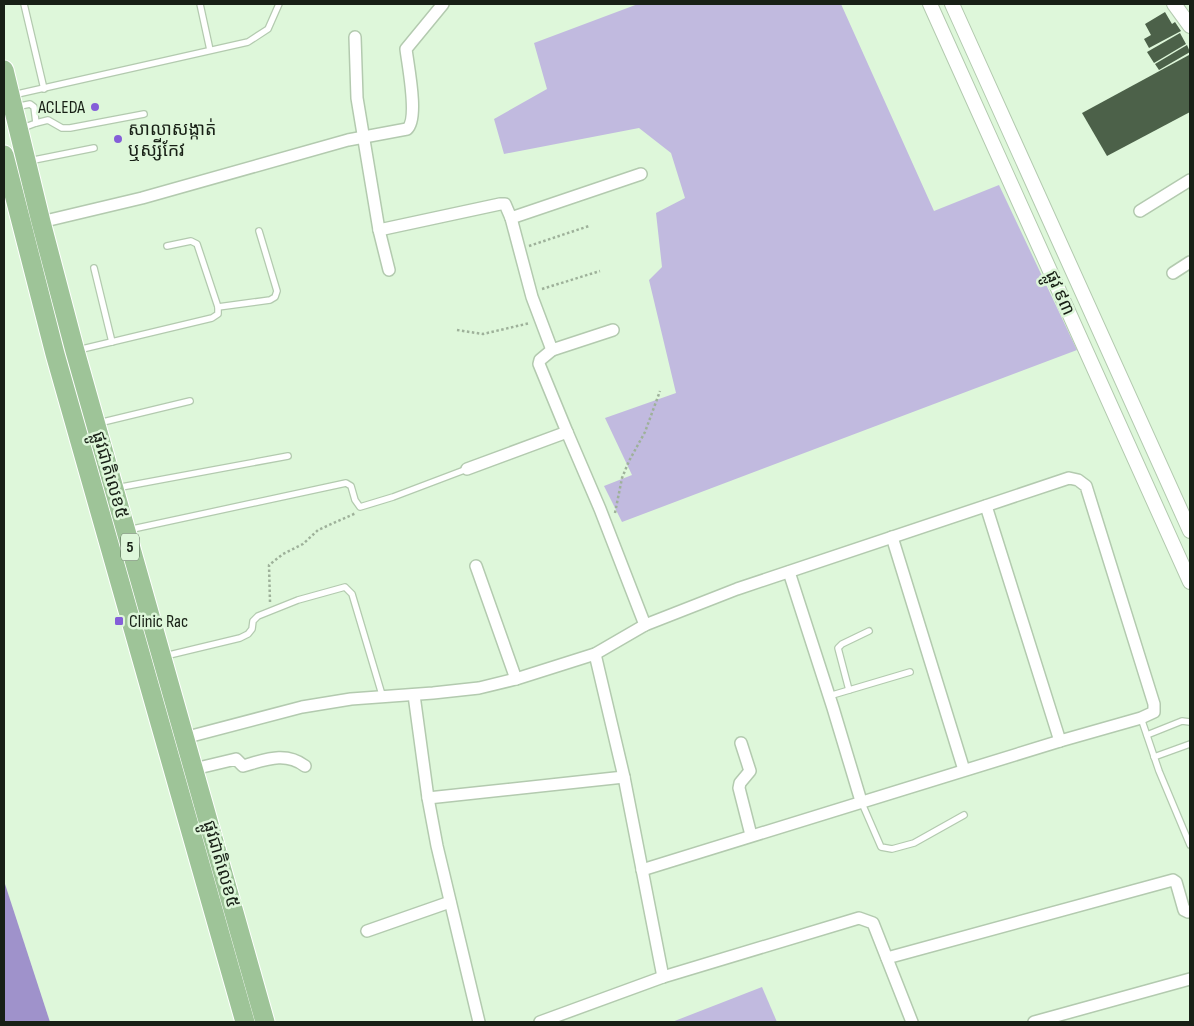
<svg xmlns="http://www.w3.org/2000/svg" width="1194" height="1026" font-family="'Sofia Sans Condensed','Noto Sans Khmer',sans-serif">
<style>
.green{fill:#c1badf}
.water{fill:#9f92cb}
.building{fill:#4c6149}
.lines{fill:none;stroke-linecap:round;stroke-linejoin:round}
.service-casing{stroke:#b3caaf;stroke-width:8}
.minor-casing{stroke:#b3caaf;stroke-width:14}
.tertiary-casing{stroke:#b3caaf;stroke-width:16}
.trunk-casing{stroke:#fff;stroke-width:21}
.path{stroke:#9eb19a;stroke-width:2.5;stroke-dasharray:2.5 2.5;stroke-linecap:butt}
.service{stroke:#fff;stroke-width:5.5}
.minor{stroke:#fff;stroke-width:11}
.tertiary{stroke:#fff;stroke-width:14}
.trunk{stroke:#9ec498;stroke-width:19}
.poi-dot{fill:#845ed8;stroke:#def7da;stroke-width:2}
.labels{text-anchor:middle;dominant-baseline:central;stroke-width:5;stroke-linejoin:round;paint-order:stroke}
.shield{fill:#def7da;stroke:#536051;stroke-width:1}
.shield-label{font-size:16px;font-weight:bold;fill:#182016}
.poi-label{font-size:18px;fill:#182016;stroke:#def7da;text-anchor:start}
.street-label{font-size:18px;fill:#182016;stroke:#def7da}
</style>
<rect width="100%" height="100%" fill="#def7da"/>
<g class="green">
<path d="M638,4H841L934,211L999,185L1077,350L622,522L604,486L632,475L605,418L676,393L649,280L662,267L656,213L685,198L671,153L639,128L504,154L494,119L547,89L534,43Z"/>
<path d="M762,987L777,1022H672Z"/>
</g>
<path class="water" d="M4,881L50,1022H4Z"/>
<g class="building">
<path d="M1165,12L1172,24L1175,22L1181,31L1149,48L1144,39L1151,35L1145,24Z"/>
<path d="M1180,33L1186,44L1154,63L1147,52Z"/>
<path d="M1187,45L1190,52L1159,70L1155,64Z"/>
<path d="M1189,55L1190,57V112L1107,156L1082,113Z"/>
</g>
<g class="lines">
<g class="service-casing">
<g id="service">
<path d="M24,4L44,89"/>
<path d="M200,4L210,50"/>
<path d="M13,95L248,42L268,29L279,4"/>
<path d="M15,107L30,104L34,107L36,123L20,129"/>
<path d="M36,123L48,120L62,128H70L144,114"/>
<path d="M9,165L94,148"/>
<path d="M94,268L112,342"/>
<path d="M218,307L270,300L275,297L277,291L259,231"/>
<path d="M78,350L212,318L218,314V307L197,244L191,241L167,246"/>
<path d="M78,428L190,401"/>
<path d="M116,488L288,456"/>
<path d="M128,530L346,483L351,486L355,500L360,507L393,497L467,469"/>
<path d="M165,656L240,638L248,634L252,629L253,621L258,616L298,600L345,587L352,594L383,698"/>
<path d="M849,690L838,648L842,644L869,631"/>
<path d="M829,696L910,672"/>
<path d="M1141,718L1159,771L1190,845"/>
<path d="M1147,735L1182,721L1190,722"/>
<path d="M1154,757L1190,744"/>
<path d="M861,801L881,847L892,849L914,843L964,815"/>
</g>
</g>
<g class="minor-casing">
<g id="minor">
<path d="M355,37L357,98L379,230L389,270"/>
<path d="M1140,211L1190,180"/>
<path d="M511,218L532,297L552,350L613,330"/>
<path d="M41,222L142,198L348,140L407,129C419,119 408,66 406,49L443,4"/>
<path d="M379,230L500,204H505L511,218L641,174"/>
<path d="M1173,273L1190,262"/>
<path d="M567,432L600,509L645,625"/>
<path d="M467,469L567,432L539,364L540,360L552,350"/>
<path d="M986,506L1060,741"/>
<path d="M892,537L964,770"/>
<path d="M476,566L516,679"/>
<path d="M789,572L833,708L861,801"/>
<path d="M595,654L624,777L663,977"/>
<path d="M414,695L428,798L437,846L479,1022"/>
<path d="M180,739L302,707L351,699L433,693L479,688L516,679L595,654L645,625L737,589L1069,478L1078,480L1086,486L1154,704V712L1141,718L1060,741L642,870"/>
<path d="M741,743L750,771L740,783L739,788L751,835"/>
<path d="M194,769L236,759L243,766C265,760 285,751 305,766"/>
<path d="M428,798L624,777"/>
<path d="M367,931L450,902"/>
<path d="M887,958L1173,880L1176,882L1184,910L1188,912L1190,911"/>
<path d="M540,1022L663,977L859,918L873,923L912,1022"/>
<path d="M1034,1022L1190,979"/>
</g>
</g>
<g class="tertiary-casing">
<g id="tertiary">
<path d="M930,4L1190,582"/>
<path d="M952,4L1190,531"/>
<path d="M1174,4L1190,26"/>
</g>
</g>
<g class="trunk-casing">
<g id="trunk">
<path d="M4,70L41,222L75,351L265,1022"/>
<path d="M4,155L55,354L245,1022"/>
</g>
</g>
<g class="path">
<path d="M529,246L589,226"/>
<path d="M542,289L600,271"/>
<path d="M457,330L483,334L530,323"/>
<path d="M615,513L622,478L629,461L645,432L660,391"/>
<path d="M270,602L269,565L283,554L303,544L318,530L356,513"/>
</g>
<use href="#service" class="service"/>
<use href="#minor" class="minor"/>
<use href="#tertiary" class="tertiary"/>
<use href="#trunk" class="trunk"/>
</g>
<g class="poi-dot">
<circle cx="95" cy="107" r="5"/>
<circle cx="118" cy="139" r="5"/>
<rect x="114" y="616" width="10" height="10" rx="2.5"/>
</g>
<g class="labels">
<rect class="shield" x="121" y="533.5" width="18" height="27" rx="4"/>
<g class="shield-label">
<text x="130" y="547">5</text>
</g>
<g class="poi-label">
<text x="85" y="107" text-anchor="end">ACLEDA</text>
<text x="128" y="129">សាលាសង្កាត់<tspan x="128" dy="21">ឬស្សីកែវ</tspan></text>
<text x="129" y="621">Clinic Rac</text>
</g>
<g class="street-label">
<text transform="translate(1060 293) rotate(66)">ផ្លូវ ៩៣</text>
<text transform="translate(110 475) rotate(74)">ផ្លូវជាតិលេខ៥</text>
<text transform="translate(221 864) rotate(74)">ផ្លូវជាតិលេខ៥</text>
</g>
</g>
<rect width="1194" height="1026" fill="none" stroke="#182016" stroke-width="10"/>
</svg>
